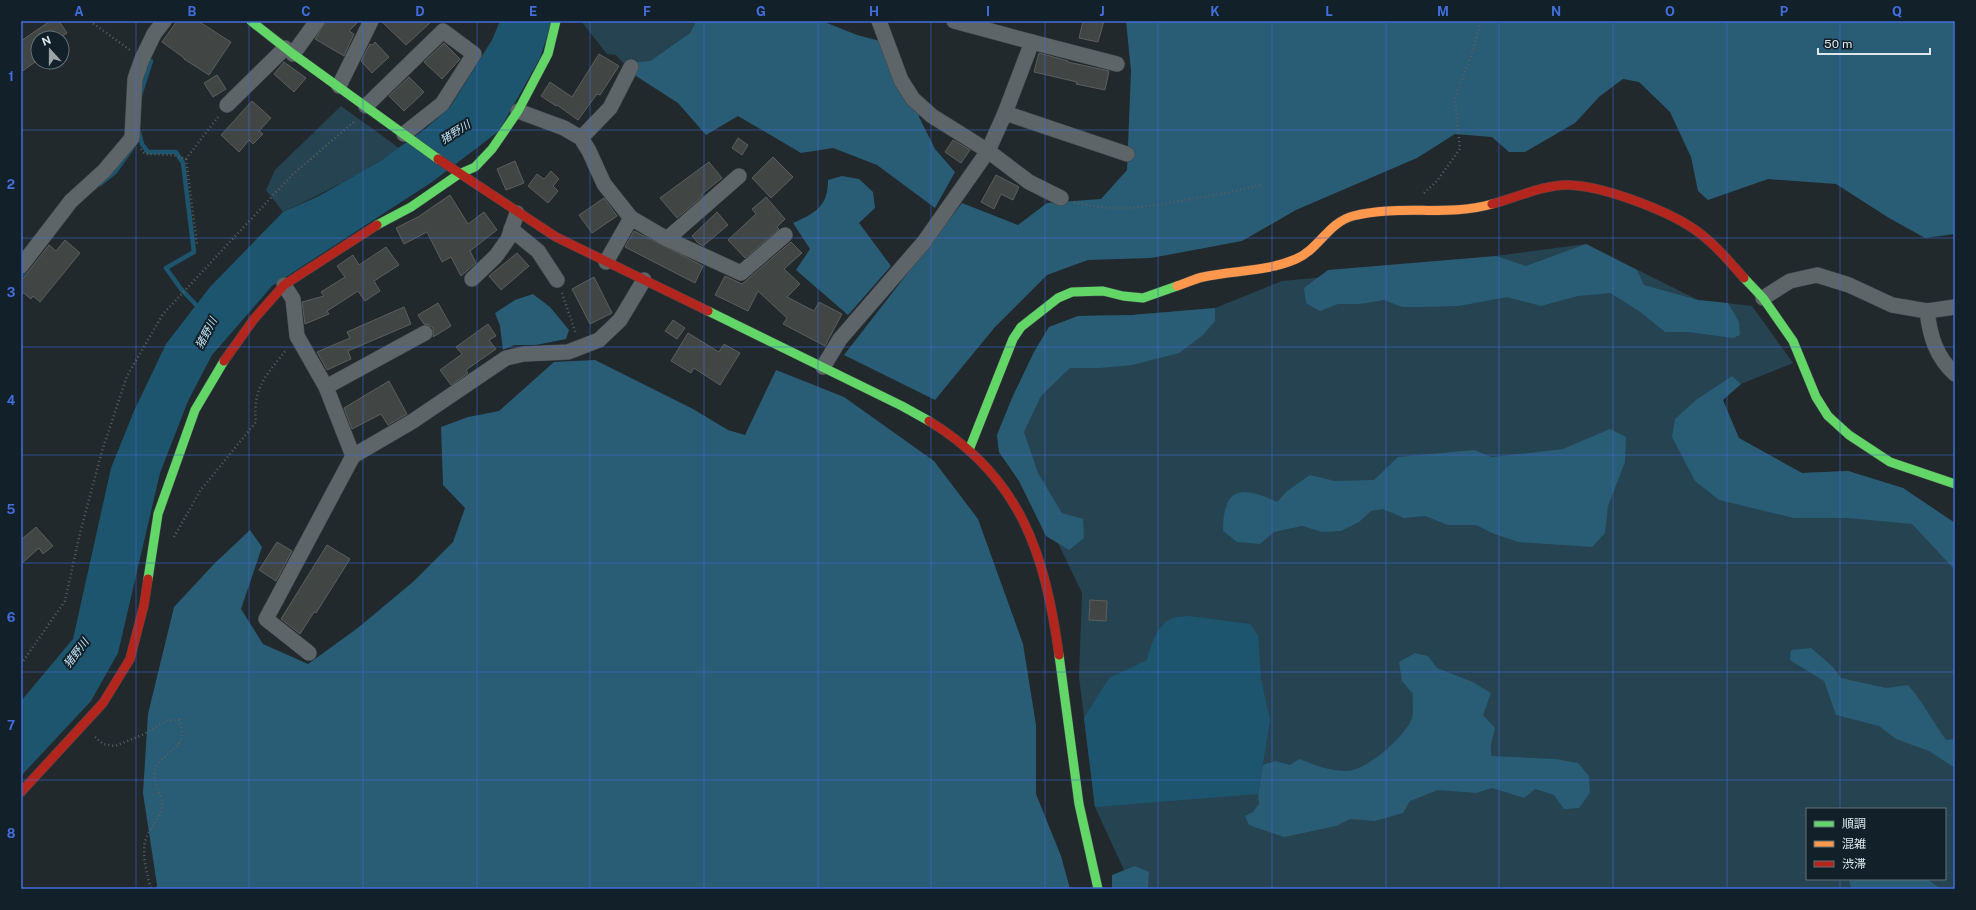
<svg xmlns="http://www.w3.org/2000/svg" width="1976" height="910" font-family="'Public Sans','Noto Sans JP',sans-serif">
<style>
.green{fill:#264351;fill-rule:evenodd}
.forest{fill:#295c75}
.water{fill:#1d556f}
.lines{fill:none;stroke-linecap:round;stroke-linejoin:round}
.stream{stroke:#1d556f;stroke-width:4.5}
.building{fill:#414544;stroke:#5b5e5c}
.street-casing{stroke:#40474b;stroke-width:16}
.fast-casing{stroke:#40474b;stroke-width:10}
.slow-casing{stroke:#40474b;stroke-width:10}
.jam-casing{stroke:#40474b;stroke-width:10}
.path{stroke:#585f63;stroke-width:2.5;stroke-dasharray:1 3;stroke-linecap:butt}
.street{stroke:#5d6569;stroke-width:15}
.fast{stroke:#63d668;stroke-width:9}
.slow{stroke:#ff974d;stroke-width:9}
.jam{stroke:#b3261e;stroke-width:9}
.grid{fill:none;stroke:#436ddc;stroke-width:1;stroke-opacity:0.55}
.labels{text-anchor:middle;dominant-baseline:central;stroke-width:4;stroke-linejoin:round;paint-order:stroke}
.water-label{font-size:11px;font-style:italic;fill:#c2e2f4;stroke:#122129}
.neatline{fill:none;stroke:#436ddc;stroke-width:1.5}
.grid-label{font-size:13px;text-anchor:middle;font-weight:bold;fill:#436ddc}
</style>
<rect width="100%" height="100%" fill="#21292d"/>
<g class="green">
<path d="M581,21H696L690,33L650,61L634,62L626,66L616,55L607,54Z"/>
<path d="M341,106L399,148C363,173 323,193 283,212L266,190L275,170Z"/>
<path d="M1586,244L1698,300L1752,306L1793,363L1741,384L1712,409L1705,434L1802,473L1848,471L1903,488L1955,523V889H1125L1124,870L1095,807L1079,677L1082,593L1049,524L999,452L997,435L1012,398L1034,352L1049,327L1078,316L1132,315L1215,308L1282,281L1368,273ZM1807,809H1945V879H1807Z"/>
</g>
<g class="forest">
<path d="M696,21H822L857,35L884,42L920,101L919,117L935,149L955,172L935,208L877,165L833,148L801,153L738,116L706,135L678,103L636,76L634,62L650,61L690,33Z"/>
<path d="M1126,21H1955V234L1925,238L1889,218L1836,184L1768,179L1708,200L1698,191L1691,157L1670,112L1639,82L1623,79L1600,96L1575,123L1525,152H1509L1492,137L1455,134L1417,158L1296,210L1242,241L1151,258L1088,260L1047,275L995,327L935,400L844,355L962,203L1018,225L1047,203L1101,199L1127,170L1131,71Z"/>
<path d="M842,176L859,179L873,192L875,208L859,223L891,266L848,315L796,270L810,249L793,223C816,213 828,206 828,180Z"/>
<path d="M1586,244L1637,270L1644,285L1698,300L1728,303L1739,322L1740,335L1733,338L1688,332H1665L1639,311L1610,293L1578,296L1541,306L1507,297L1459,306L1425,307H1402L1384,300L1360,304H1338L1320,311L1306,303L1304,288L1328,270L1496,256L1526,266Z"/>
<path d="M533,294L550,307L569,330L566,339L536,345H514L503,350L500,326L495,313L515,300Z"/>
<path d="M1215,308V321L1203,335L1179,353L1132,365L1100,368H1070L1041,396L1024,432L1038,473L1062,513L1083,519L1084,538L1069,550L1046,536L1019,481L999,452L997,435L1012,398L1034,352L1049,327L1078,316L1132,315Z"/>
<path d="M595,360L693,409L728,430L745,435L776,370L844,397L934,461L978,519L1023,644L1036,725V794L1061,856L1070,889H156L157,885L143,793L148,714L174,607L214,564L250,530L262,547L241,609L263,644L308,664L359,627L414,581L453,542L465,508L443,485L441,427L468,417L499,411L554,362Z"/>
<path d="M1732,376L1741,384L1723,400L1739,438L1802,473L1848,471L1903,488L1955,523V570L1912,524L1848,518H1794L1719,500L1695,481L1672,437L1675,419L1696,400Z"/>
<path d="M1610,429L1626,437L1625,462L1608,506L1605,533L1592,547L1518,542L1492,533L1476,525H1448L1425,516L1404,518L1383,509L1371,511L1359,522L1341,531L1322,532L1302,526L1274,532L1260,544L1237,542L1223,531C1223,487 1241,485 1277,502L1287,491L1310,475L1335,481L1374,480L1398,457L1474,450L1492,457L1563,449Z"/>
<path d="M1811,648L1832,666L1841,678L1886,688L1908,685C1923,702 1933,722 1946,740L1955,739V768L1929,751L1896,739L1879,726L1836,715L1824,681L1790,660L1791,650Z"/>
<path d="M1415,653L1428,656L1437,668L1473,682L1491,693L1483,715L1495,728L1491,744V756L1556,759L1578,763L1589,776L1590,793L1579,808L1564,809L1554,795L1535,789L1524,798L1492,788L1476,793L1438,790L1410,801L1403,813L1375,821L1350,819L1336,826L1284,837L1249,825L1245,816L1253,812L1259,804L1258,794L1263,765L1275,761L1290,765L1299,759C1315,765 1329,771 1346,771C1365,772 1406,736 1412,718C1414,711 1412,701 1413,694L1402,681L1399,662Z"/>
<path d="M1135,866L1149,872L1148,889H1112V875Z"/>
<path d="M1849,879H1927L1941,889H1851Z"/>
</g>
<g class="water">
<path d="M500,21H552L540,58L499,131L432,182L272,286L212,355L188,401L160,473L118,653L91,701L21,776V701L73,639L111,468L134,411L166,344L210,287L283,212L319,196L380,161L425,129L450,107L492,40Z"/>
<path d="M1189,616L1250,624L1258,635L1261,678L1270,721L1258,794L1095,807L1084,718L1109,678L1147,660C1151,645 1157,624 1173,618C1178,616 1185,617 1189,616Z"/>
</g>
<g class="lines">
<g class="stream">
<path d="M140,95L151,61"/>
<path d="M139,132L142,144L148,152H176L183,163L194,252L166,268L181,289L200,309"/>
<path d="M100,184L115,172L132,148"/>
<path d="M21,276L26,269"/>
</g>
</g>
<g class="building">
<path d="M50,21H59L67,33L60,38H38V60L21,72V41Z"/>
<path d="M177,21H198L231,42L209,75L184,59V58L162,42Z"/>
<path d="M326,21H359L349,31L354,34L344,56L315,39Z"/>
<path d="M381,21H432L406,45Z"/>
<path d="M1083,21H1104L1098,42L1079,38Z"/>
<path d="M375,42L389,57L372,73L361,61L370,44L372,45Z"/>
<path d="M444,43L460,59L442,79L424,62Z"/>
<path d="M1039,53L1068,61V62L1109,71L1105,90L1076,84L1077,82L1034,72Z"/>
<path d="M599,54L619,66L600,95L597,94L578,120L557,105L556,106L541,96L550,82L572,97Z"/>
<path d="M284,62L306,78L294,92L274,74Z"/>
<path d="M217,75L226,89L213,97L204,83Z"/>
<path d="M409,77L424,92L404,111L389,96Z"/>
<path d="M252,101L271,118L259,131L263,134L253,144L249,140L239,152L221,135Z"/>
<path d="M738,138L748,145L742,155L732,148Z"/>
<path d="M953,140L970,150L961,163L945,152Z"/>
<path d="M773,157L793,177L771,198L752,178Z"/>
<path d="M515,161L524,183L506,190L497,169Z"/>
<path d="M709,162L722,178L702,194L703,196L677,218L660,198Z"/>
<path d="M551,171L559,179L553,186L558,191L548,203L528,186L537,174L544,179Z"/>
<path d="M996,175L1019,187L1013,200L1001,194L994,209L981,202Z"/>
<path d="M450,195L468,224L484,212L497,230L470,251L476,263L461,276L451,257L442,262L427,232L404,244L396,228L418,217Z"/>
<path d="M766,197L785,219L777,227L779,229L745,258L728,240L756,214L752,209Z"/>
<path d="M604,198L617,216L592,233L579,215Z"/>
<path d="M717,212L728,225L703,246L698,243L692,236Z"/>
<path d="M634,231L703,266L695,283L625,247Z"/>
<path d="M65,240L80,253L40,302L33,296L31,299L21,291V281L49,245L56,251Z"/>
<path d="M791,242L802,253L784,269L800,284L787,297L814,311L819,302L842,314L825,346L783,324L787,318L758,291L748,311L715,295L725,276L742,284Z"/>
<path d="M386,247L399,265L374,281L380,291L365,301L358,291L327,311L329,314L305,324L302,302L324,296L321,292L345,277L337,266L353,255L359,265Z"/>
<path d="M517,253L529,266L501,290L489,276Z"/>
<path d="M594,277L612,313L590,324L572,289Z"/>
<path d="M438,303L451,326L433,337V328L429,325L424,324L418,315Z"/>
<path d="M404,307L411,324L348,351L351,359L327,370L317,352L350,338L347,332Z"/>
<path d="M673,320L685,328L677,339L665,331Z"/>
<path d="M488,324L496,336L489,340L496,349L466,370L468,373L451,385L440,370L462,354L456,347Z"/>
<path d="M688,333L719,352L724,344L740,353L720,385L694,368L691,373L671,361Z"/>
<path d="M389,381L407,414L388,425L381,414L352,429L344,408Z"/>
<path d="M36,527L53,546L43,554L39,548L21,564V540Z"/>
<path d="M277,542L292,551L276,581L259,570Z"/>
<path d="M327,545L350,559L316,613L314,612L300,634L281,619Z"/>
<path d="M1090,600L1107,601L1106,621L1089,620Z"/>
</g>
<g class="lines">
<g class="street-casing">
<g id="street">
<path d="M879,21L901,80L913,99L932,116L988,151L1029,182L1061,198"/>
<path d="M1032,42L1117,64"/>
<path d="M293,54L317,21"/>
<path d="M339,86L371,21"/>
<path d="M227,105L285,48"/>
<path d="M366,106L443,31L474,54L442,104L404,134"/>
<path d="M518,111L564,128L581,138L589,151L604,184L631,218L667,239L741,273L785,235"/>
<path d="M1005,113L1127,154"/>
<path d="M581,138L610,108L631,67"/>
<path d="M511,229L538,251L557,280"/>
<path d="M667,239L739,176"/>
<path d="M606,262L631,218"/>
<path d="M21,266L71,201L104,171L132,138L135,79L142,59L154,34L164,21"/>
<path d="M472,279L496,256L508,239L517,213"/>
<path d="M284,285L293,299L297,336L326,387L353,456"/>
<path d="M1763,298L1790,281L1817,275L1849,285L1892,305L1927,311L1955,307"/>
<path d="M1927,311C1930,336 1936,357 1955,374"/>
<path d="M823,367L840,339L924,242L988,151L1005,113L1032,42L954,21"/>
<path d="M326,387L425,333"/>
<path d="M309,653L266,619L353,456L413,421L506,358L524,354L568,352L599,340L620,320L644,280"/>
</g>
</g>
<g class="fast-casing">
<g id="fast">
<path d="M251,21L293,54L438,159"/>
<path d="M377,225L411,207L459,174L475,167L492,149L518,111L548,54L556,21"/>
<path d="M1744,278L1763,298L1793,341L1816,397L1828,416L1849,435L1890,462L1955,484"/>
<path d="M708,311L902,406L929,421"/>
<path d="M969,450L1013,339L1021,327L1058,298L1072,292L1103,291L1123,296L1143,298L1177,286"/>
<path d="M148,579L158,514L195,410L224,361"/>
<path d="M1059,655L1079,804L1098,889"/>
</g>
</g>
<g class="slow-casing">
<path id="slow" d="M1177,286C1186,283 1194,279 1203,277C1234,270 1266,272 1296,259C1318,250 1329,222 1353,216C1399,204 1448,217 1492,204"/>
</g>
<g class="jam-casing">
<g id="jam">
<path d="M438,159L556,237L708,311"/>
<path d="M1492,204C1515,198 1546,184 1569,185C1603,186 1666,210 1694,229C1713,242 1729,261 1744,278"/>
<path d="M224,361L254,319L284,285L377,225"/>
<path d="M929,421C1021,477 1045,554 1059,655"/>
<path d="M21,792L103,703L130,659L144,605L148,579"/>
</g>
</g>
<g class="path">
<path d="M90,21L130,50"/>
<path d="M141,149L145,154L173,155L186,159L218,117"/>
<path d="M186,159L197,245"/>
<path d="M1424,193L1437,181L1460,149L1455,99L1472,53L1481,21"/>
<path d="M1074,202C1118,213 1147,207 1190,199C1215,195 1239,191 1263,184"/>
<path d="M562,293L576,334"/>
<path d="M174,537L200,491L256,422C252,388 267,374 287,349"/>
<path d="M21,664L65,601L80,533L102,451L127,376L163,314L292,175L356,120"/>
<path d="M95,737L103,744L115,746L142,735L166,721L179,720C191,750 162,750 155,770C151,781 161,792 162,802C163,817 151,825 146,838C141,852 147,875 151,889"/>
</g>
<use href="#street" class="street"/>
<use href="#fast" class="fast"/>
<use href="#slow" class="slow"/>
<use href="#jam" class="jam"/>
</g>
<path class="grid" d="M136,21V889M249,21V889M363,21V889M477,21V889M590,21V889M704,21V889M818,21V889M931,21V889M1045,21V889M1158,21V889M1272,21V889M1386,21V889M1499,21V889M1613,21V889M1727,21V889M1840,21V809M21,130H1955M21,238H1955M21,347H1955M21,455H1955M21,563H1955M21,672H1955M21,780H1955M1840,879V889"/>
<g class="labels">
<g class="water-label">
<text transform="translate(455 132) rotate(-32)">猪野川</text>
<text transform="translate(206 333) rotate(-62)">猪野川</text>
<text transform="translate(76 653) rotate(-53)">猪野川</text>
</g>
</g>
<rect width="1976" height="910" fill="none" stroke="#122129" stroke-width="44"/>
<rect x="1806" y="808" width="140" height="72" fill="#122129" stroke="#637077"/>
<rect x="1814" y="821" width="20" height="6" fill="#63d668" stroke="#637077"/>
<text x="1842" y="828" font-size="12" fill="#dde7ec">順調</text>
<rect x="1814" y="841" width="20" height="6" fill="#ff974d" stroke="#637077"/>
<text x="1842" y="848" font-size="12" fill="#dde7ec">混雑</text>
<rect x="1814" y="861" width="20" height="6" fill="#b3261e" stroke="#637077"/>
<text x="1842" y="868" font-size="12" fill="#dde7ec">渋滞</text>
<g transform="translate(50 50) rotate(339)"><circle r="19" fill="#122129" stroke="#637077"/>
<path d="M0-3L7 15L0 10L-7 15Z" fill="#9ba4a9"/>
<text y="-6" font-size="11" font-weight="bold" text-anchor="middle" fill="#dde7ec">N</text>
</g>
<path d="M1818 48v6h112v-6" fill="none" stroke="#dde7ec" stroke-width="2"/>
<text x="1824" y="48" font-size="12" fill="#dde7ec" stroke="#122129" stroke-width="3" paint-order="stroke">50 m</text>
<rect x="22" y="22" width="1932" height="866" class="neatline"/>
<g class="grid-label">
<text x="79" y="16">A</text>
<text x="192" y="16">B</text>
<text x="306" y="16">C</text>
<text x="420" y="16">D</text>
<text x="533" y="16">E</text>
<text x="647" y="16">F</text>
<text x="761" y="16">G</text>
<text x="874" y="16">H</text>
<text x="988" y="16">I</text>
<text x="1102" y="16">J</text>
<text x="1215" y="16">K</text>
<text x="1329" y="16">L</text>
<text x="1443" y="16">M</text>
<text x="1556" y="16">N</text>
<text x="1670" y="16">O</text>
<text x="1784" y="16">P</text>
<text x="1897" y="16">Q</text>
<text x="11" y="81">1</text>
<text x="11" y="189">2</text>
<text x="11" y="297">3</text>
<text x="11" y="405">4</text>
<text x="11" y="514">5</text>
<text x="11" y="622">6</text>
<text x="11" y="730">7</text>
<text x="11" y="838">8</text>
</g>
</svg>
